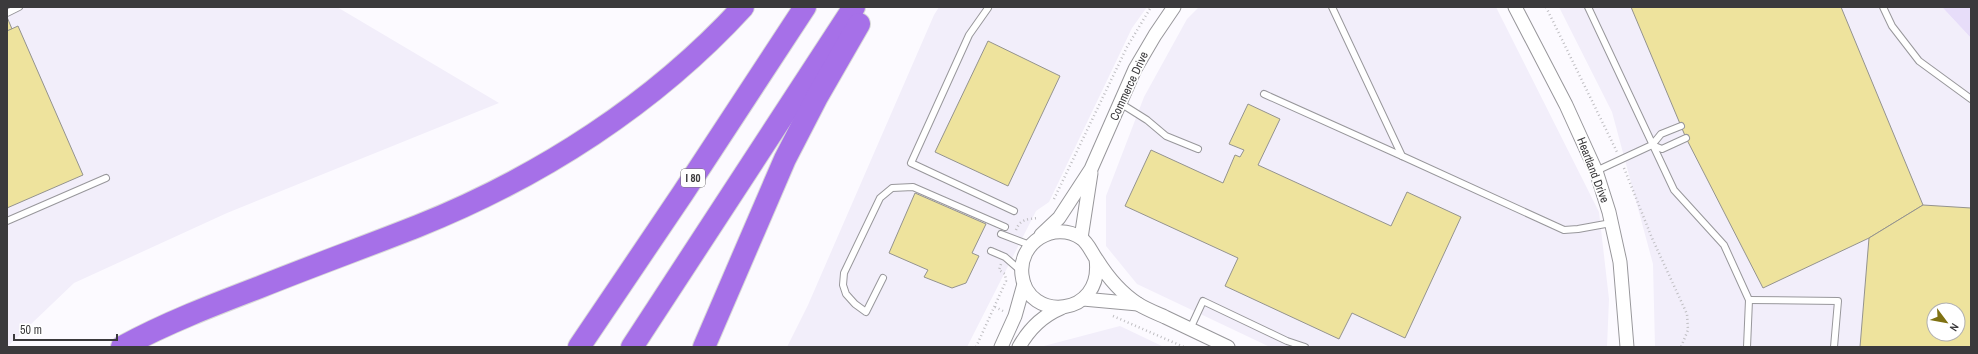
<svg xmlns="http://www.w3.org/2000/svg" width="1978" height="354" font-family="'Archivo Narrow',sans-serif">
<style>
.built{fill:#f2eefa;fill-rule:evenodd}
.green{fill:#e7ddf9}
.building{fill:#eee39d;stroke:#94938e;fill-rule:evenodd}
.lines{fill:none;stroke-linecap:round;stroke-linejoin:round}
.lane-casing{stroke:#98979b;stroke-width:8}
.street-casing{stroke:#98979b;stroke-width:15}
.highway-casing{stroke:#d8d8d8;stroke-width:24}
.path{stroke:#bfbec2;stroke-width:2.5;stroke-dasharray:1 3;stroke-linecap:butt}
.lane{stroke:#fff;stroke-width:6}
.street{stroke:#fff;stroke-width:13}
.highway{stroke:#a670e8;stroke-width:22}
.labels{text-anchor:middle;dominant-baseline:central;stroke-width:3.5;stroke-linejoin:round;paint-order:stroke}
.shield{fill:#fff;stroke:#767576;stroke-width:1}
.shield-label{font-size:11px;font-weight:bold;fill:#3b3a3c}
.street-label{font-size:12px;fill:#3b3a3c;stroke:#fff}
</style>
<rect width="100%" height="100%" fill="#fcfaff"/>
<g class="built">
<path d="M7,7H337L499,103L227,213L74,283L7,347Z"/>
<path d="M939,7H1147L1132,28L1049,202L1036,211L967,347H787L808,305L934,15Z"/>
<path d="M1199,7H1496L1599,212L1609,299L1607,347H1270L1137,284L1106,246V196L1144,97L1187,19Z"/>
<path d="M1559,7H1942L1971,38V347H1655L1653,264L1612,112ZM1934,310H1958V334H1934Z"/>
<path d="M1120,326L1164,347H1040Z"/>
</g>
<path class="green" d="M1942,7H1971V38Z"/>
<g class="building">
<path d="M1631,7H1841L1923,205L1869,238L1763,288L1686,138Z"/>
<path d="M7,17L12,29L7,31Z"/>
<path d="M18,26L83,175L7,208V31Z"/>
<path d="M988,41L1060,76L1008,186L935,152Z"/>
<path d="M1248,104L1280,119L1258,165L1391,226L1407,192L1461,217L1405,338L1352,313L1339,339L1225,286L1238,258L1125,206L1151,150L1223,183L1235,155L1240,157L1244,150L1229,144Z"/>
<path d="M915,193L986,224L972,253L979,256L966,283L952,288L924,277L928,270L889,253Z"/>
<path d="M1923,205L1971,208V347H1860L1869,238ZM1934,310H1958V334H1934Z"/>
</g>
<g class="lines">
<g class="lane-casing">
<g id="lane">
<path d="M1332,7L1402,156L1564,230L1578,229L1611,223"/>
<path d="M1588,7L1674,190L1724,245L1749,300L1747,347"/>
<path d="M1883,7L1892,26L1919,61L1971,99"/>
<path d="M988,8L969,35L911,163L1014,211"/>
<path d="M7,13L19,7"/>
<path d="M1264,94L1402,156"/>
<path d="M1120,103L1147,120L1166,136L1198,149"/>
<path d="M1652,145L1662,149L1686,138"/>
<path d="M1596,171L1652,145L1661,134L1681,126"/>
<path d="M7,221L106,178"/>
<path d="M1001,234L1030,245"/>
<path d="M991,251L1005,257L1021,271"/>
<path d="M883,278L866,312L855,304L846,294L843,285L844,273L880,198L892,188L913,187L1005,227"/>
<path d="M1749,300L1838,301L1834,347"/>
<path d="M1190,329L1203,301L1287,341L1305,347"/>
</g>
</g>
<g class="street-casing">
<g id="street">
<path d="M1515,7L1566,105L1596,171L1609,212L1620,262L1627,347"/>
<path d="M1041,235L1059,218L1091,169L1135,69L1155,35L1174,7"/>
<path d="M1081,238L1091,173"/>
<path d="M1096,259C1104,318 1027,322 1022,275C1018,243 1054,220 1081,238C1089,244 1091,252 1097,260C1107,276 1121,293 1138,304C1146,309 1156,313 1165,317C1186,327 1207,337 1228,347"/>
<path d="M1083,299L1138,304"/>
<path d="M1001,347L1015,316L1024,284"/>
<path d="M1019,347C1029,329 1042,316 1061,308"/>
</g>
</g>
<g class="highway-casing">
<g id="highway">
<path d="M122,347C166,323 213,305 260,287C312,266 365,247 418,226C540,177 654,104 743,7"/>
<path d="M579,347L683,193L805,7"/>
<path d="M632,347L854,7"/>
<path d="M704,347L785,159L817,97L859,24"/>
</g>
</g>
<g class="path">
<path d="M1546,7L1617,152"/>
<path d="M1624,168L1652,238L1687,314L1688,330L1681,347"/>
<path d="M1054,199L1127,47L1151,7"/>
<path d="M1016,230C1020,219 1028,219 1039,218"/>
<path d="M995,307L1003,311"/>
<path d="M1113,316L1184,347"/>
<path d="M976,347L1006,281L1005,274L999,270L1001,264"/>
</g>
<use href="#lane" class="lane"/>
<use href="#street" class="street"/>
<use href="#highway" class="highway"/>
</g>
<g class="labels">
<rect class="shield" x="681" y="169" width="24" height="18" rx="3"/>
<g class="shield-label">
<text x="693" y="178">I 80</text>
</g>
<g class="street-label">
<text transform="translate(1129 86) rotate(-65)">Commerce Drive</text>
<text transform="translate(1593 170) rotate(69)">Heartland Drive</text>
</g>
</g>
<rect width="1978" height="354" fill="none" stroke="#3b3a3c" stroke-width="16"/>
<g transform="translate(1946 322) rotate(122)"><circle r="19" fill="#ffffff" stroke="#b1b0b1"/>
<path d="M0-3L7 15L0 10L-7 15Z" fill="#7f7112"/>
<text y="-6" font-size="11" font-weight="bold" text-anchor="middle" fill="#3b3a3c">N</text>
</g>
<path d="M14 334v6h103v-6" fill="none" stroke="#3b3a3c" stroke-width="2"/>
<text x="20" y="334" font-size="12" fill="#3b3a3c" stroke="#ffffff" stroke-width="3" paint-order="stroke">50 m</text>
</svg>
